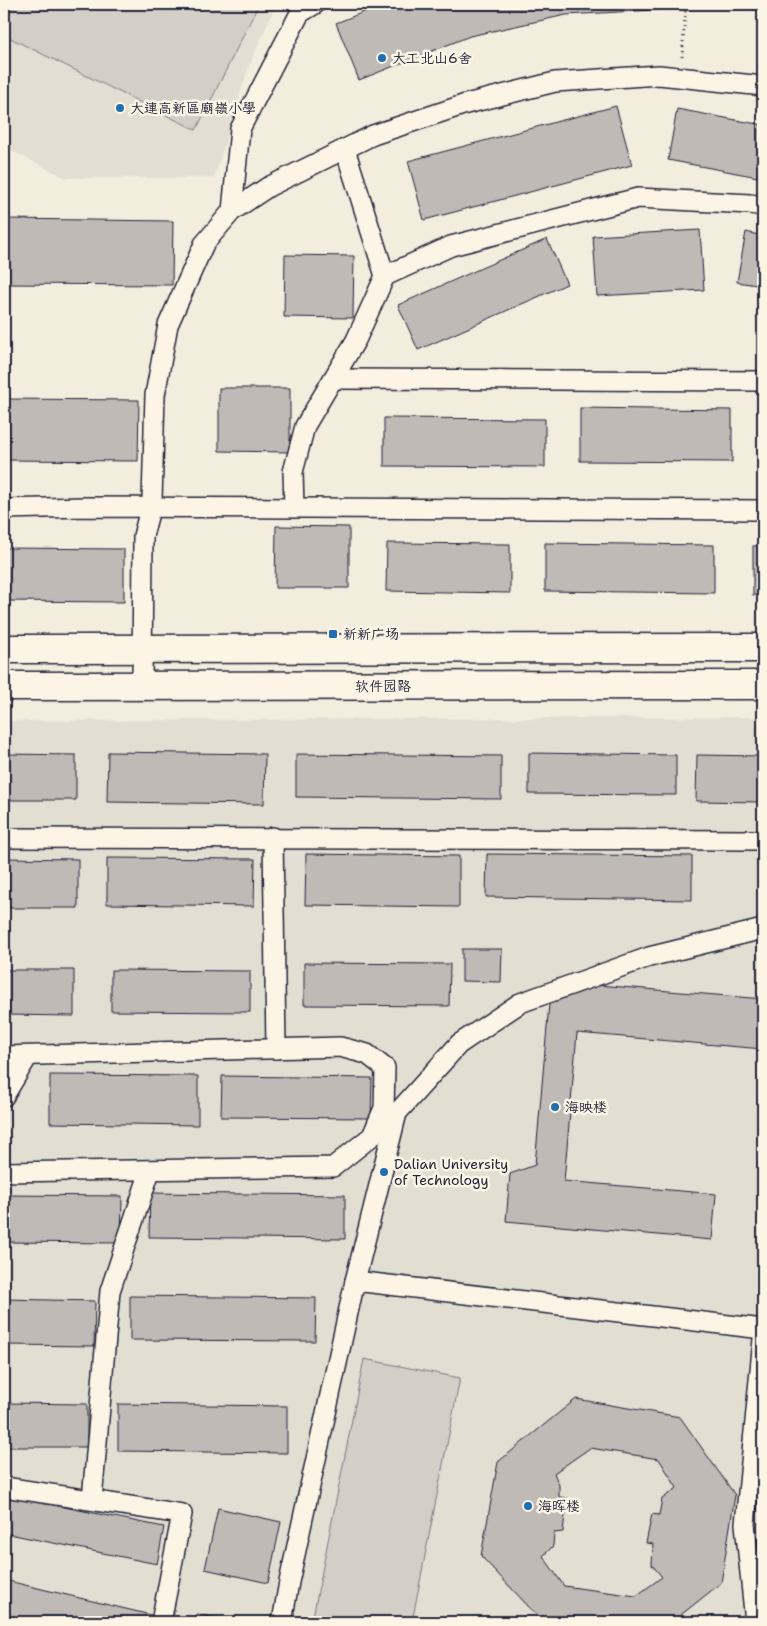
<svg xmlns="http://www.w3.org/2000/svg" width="767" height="1626" font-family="'Shantell Sans','LXGW WenKai TC',sans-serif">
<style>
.built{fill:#e3ded2}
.green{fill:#d4cfc6;stroke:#7b7880}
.building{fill:#bfbab6;stroke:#22223b;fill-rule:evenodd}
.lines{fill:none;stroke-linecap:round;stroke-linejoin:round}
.minor-casing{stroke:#22223b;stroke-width:22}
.secondary-casing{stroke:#22223b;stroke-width:31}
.path{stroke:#22223b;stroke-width:3;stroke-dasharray:1 4;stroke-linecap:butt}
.minor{stroke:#fcf5e5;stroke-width:19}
.secondary{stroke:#fcf5e5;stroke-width:28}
.poi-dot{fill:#1f6fb2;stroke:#fcf5e5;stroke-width:2}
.labels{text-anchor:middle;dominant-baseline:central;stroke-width:5;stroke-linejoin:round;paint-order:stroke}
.poi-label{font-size:14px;fill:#22223b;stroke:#fcf5e5;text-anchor:start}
.street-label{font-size:14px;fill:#22223b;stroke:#fcf5e5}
</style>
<rect width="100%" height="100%" fill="#f3edde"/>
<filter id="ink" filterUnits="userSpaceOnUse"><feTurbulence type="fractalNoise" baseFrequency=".02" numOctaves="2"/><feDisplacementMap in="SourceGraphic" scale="10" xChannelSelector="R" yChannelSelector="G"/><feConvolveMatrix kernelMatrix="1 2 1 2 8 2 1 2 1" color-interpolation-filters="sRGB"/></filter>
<g filter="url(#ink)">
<g class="built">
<path d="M4,4H276L248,69L214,178H66L4,147Z"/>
<path d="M763,717V1622H4V721Z"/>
</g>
<g class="green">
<path d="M4,4H259L196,130L4,35Z"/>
<path d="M364,1359L460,1378L412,1622H312Z"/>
</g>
<g class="building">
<path d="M384,4H671V9L566,15L470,36L359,80L336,23Z"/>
<path d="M748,4H763V11L747,8Z"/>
<path d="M616,106L632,165L424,220L408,161Z"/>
<path d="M677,109L763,125V178L668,160Z"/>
<path d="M4,219L173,221L172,285L4,284Z"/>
<path d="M700,230L704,290L597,296L593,236Z"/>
<path d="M746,232L763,236V286L737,282Z"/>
<path d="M547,239L567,284L418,350L398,305Z"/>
<path d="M285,255L354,256L353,318L284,317Z"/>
<path d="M219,388H290V452L219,451Z"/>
<path d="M4,399L139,400L138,461L4,460Z"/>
<path d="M580,408L732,410V462L580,461Z"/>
<path d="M384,418L545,419V467L384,466Z"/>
<path d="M276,526L349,527V588H275Z"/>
<path d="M387,543L510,544V593L386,591Z"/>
<path d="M545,543L714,545V593L545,591Z"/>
<rect x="753" y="546" width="10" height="49"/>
<path d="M4,548L124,549V602L4,601Z"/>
<path d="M108,752L265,754L264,804L107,802Z"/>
<path d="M529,753L676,755V795L529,794Z"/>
<path d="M4,754L76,755V800H4Z"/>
<path d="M296,754L501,756V799L296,797Z"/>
<path d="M697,755L763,756V802L696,801Z"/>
<path d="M306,854L459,856V907L305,905Z"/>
<path d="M487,854L692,856V900L486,897Z"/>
<path d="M4,858L78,859V908H4Z"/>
<path d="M107,858L255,859L254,906L107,904Z"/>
<path d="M462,949H502L501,982L462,981Z"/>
<path d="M304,963L450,964L449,1006L304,1005Z"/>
<path d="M4,970H74V1016L4,1015Z"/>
<path d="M111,970L250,971V1012L111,1011Z"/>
<path d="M551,981L763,999V1049L577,1033L564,1181L716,1194L712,1240L506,1221L510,1174L535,1165Z"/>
<path d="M50,1075L198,1076V1125L50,1123Z"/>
<path d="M222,1076L372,1078L371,1118L221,1117Z"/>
<path d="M150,1193L345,1195V1239L149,1237Z"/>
<path d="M4,1195L122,1196L121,1243L4,1242Z"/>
<path d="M130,1296L316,1298L315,1341L130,1340Z"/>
<path d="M4,1299L95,1301L94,1346L4,1345Z"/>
<path d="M576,1399L680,1417L735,1495L721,1583L672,1622H543L481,1556L498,1462ZM590,1448L659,1459L677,1488L662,1499L659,1515L652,1514L646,1543L653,1544L652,1565L662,1577L636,1596L564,1586L543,1556L553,1546L554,1533L563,1532L567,1498L559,1497V1485L554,1473Z"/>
<path d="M4,1403L87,1404V1447H4Z"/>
<path d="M118,1404L287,1406V1453L118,1451Z"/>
<path d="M4,1495L164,1527L157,1564L4,1533Z"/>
<path d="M218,1508L281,1522L268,1583L205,1569Z"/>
<path d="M4,1580L151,1615L150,1622H4Z"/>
<path d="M197,1614L234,1622H195Z"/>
</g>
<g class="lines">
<g class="minor-casing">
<g id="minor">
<path d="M345,149L385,276"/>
<path d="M232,211L240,129L300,13L315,4"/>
<path d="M333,379L763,381"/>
<path d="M294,507L293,472L305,426L356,340L385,276L451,246L638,198L750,204L763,206"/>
<path d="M4,509L84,507L763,510"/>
<path d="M142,686L143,536L152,501L155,395L168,325L204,244L232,211L268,187L373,135L466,104L555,82L659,75L763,86"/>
<path d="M273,837L276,1049"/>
<path d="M4,838L763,840"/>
<path d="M4,1056L340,1047L367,1054L385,1068L384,1108L372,1136L333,1167L4,1172"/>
<path d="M4,1096L28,1056"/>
<path d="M355,1281L763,1329"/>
<path d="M4,1487L182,1514L161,1622"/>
<path d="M92,1500L110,1291L150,1171"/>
<path d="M282,1622L289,1582L355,1281L397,1113L459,1044L520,1003L649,957L763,929"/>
<path d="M755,1622L745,1524L763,1339"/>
</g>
</g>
<g class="secondary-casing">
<g id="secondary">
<path d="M4,649L763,648"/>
<path d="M4,686L763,685"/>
</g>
</g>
<path class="path" d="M682,57L686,4"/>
<use href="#minor" class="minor"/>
<use href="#secondary" class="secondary"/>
</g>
</g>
<g class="poi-dot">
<circle cx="382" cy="58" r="5"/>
<circle cx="120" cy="108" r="5"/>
<rect x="328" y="629" width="10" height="10" rx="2.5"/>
<circle cx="555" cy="1107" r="5"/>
<circle cx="384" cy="1172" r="5"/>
<circle cx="528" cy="1506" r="5"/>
</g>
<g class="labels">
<g class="poi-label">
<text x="392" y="58">大工北山6舍</text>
<text x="130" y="108">大連高新區廟嶺小學</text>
<text x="343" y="634">新新广场</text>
<text x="565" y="1107">海映楼</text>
<text x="394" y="1164">Dalian University<tspan x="394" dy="16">of Technology</tspan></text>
<text x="538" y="1506">海晖楼</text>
</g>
<g class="street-label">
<text x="383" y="686">软件园路</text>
</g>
</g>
<rect width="767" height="1626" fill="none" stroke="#fcf5e5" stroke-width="20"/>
<rect x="10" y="10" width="747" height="1606" fill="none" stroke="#22223b" stroke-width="2" filter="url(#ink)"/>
</svg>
